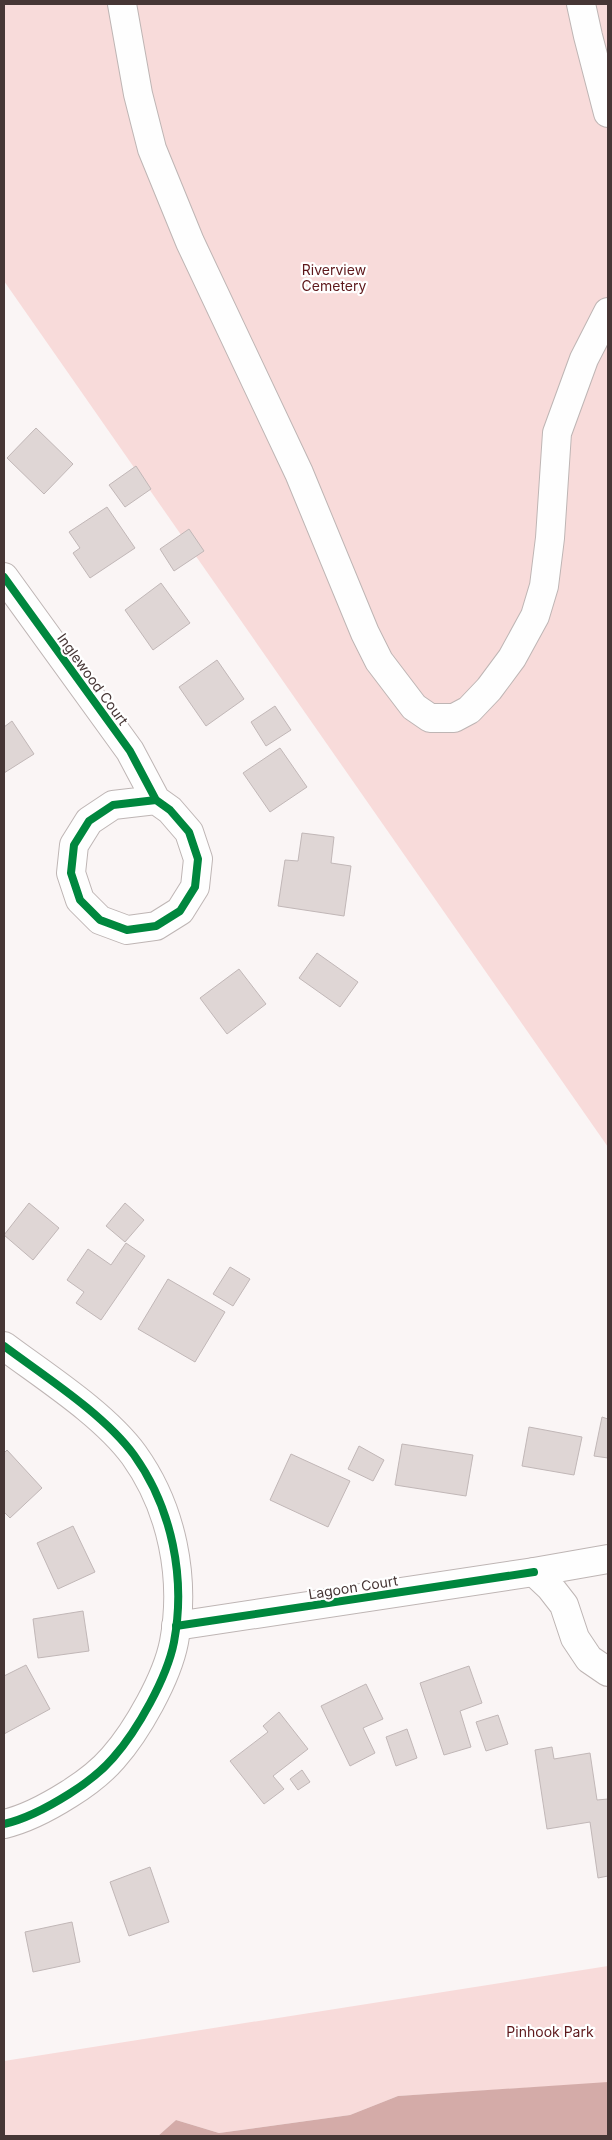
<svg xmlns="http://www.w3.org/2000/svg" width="612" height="2140" font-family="Inter,sans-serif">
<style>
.green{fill:#f8dbda}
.water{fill:#d4aba8}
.building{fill:#dfd6d5;stroke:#c1b7b7}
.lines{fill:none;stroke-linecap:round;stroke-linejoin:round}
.minor-casing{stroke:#beb5b4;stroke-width:30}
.minor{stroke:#fefefe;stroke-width:28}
.cycleway-casing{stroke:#fff;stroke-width:11}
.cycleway{stroke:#00873e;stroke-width:8}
.labels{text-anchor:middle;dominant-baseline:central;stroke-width:4.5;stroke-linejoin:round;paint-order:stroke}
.park-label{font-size:14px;fill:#5e181b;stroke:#fff}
.street-label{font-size:14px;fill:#463635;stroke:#fff}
</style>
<rect width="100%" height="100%" fill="#faf5f5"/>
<g class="green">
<path d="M4,4H608V1147L4,281Z"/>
<path d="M608,1966V2082L605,2083L398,2096L350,2115L219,2133L176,2120L158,2136H4V2061Z"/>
</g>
<path class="water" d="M608,2082V2136H158L176,2120L219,2133L350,2115L398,2096Z"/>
<g class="building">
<path d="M36,428L73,464L44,494L7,458Z"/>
<path d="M136,466L151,489L125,507L109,485Z"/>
<path d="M107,507L135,548L90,578L73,553L80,548L69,532Z"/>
<path d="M189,529L204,551L174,571L160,549Z"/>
<path d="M161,583L190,623L153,650L125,610Z"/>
<path d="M217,660L244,699L206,726L179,687Z"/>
<path d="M275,706L291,730L266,746L251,722Z"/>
<path d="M12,721L34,754L4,773V727Z"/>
<path d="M280,748L307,787L270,812L243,773Z"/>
<path d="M302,833L334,837L331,863L351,866L344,916L278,906L285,860L298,861Z"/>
<path d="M317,953L358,982L340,1007L299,978Z"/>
<path d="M239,969L266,1004L227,1034L200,998Z"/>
<path d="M29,1203L59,1228L33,1260L4,1235Z"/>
<path d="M125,1203L144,1220L125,1242L106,1226Z"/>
<path d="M126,1243L145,1256L101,1320L76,1303L84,1292L67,1280L88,1249L111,1265Z"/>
<path d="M230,1267L250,1279L233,1306L213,1294Z"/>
<path d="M168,1279L225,1312L195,1362L138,1329Z"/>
<path d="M602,1417L608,1419V1458L594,1456Z"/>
<path d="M529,1427L582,1437L574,1475L522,1466Z"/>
<path d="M402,1444L473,1455L466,1496L395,1485Z"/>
<path d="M359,1446L384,1460L373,1481L348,1469Z"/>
<path d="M7,1450L42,1488L10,1518L4,1512V1453Z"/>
<path d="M291,1454L350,1481L328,1527L270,1500Z"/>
<path d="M73,1526L95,1572L58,1589L37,1543Z"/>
<path d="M83,1611L89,1651L38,1658L33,1619Z"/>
<path d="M26,1665L50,1709L4,1734V1676Z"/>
<path d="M469,1666L482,1703L460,1711L471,1747L444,1755L420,1683Z"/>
<path d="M366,1684L383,1719L363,1728L375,1753L350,1766L321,1706Z"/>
<path d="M279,1712L308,1749L273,1776L284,1789L264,1804L230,1761L268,1732L263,1726Z"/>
<path d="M498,1715L508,1744L486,1751L476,1722Z"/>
<path d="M407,1729L417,1758L396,1766L386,1737Z"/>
<path d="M552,1747L554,1759L590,1753L597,1800L608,1799V1876L598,1878L590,1822L547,1829L535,1750Z"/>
<path d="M302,1770L310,1782L298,1790L290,1779Z"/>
<path d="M150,1867L169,1922L129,1936L110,1882Z"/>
<path d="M72,1922L80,1962L33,1972L25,1932Z"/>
</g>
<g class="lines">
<g class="minor-casing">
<g id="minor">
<path d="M122,4L138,94L152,149L190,242L299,473L365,633L379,661L414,707L430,718H454L469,710L489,689L512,658L535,616L544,586L550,538L557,433L584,359L608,312"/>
<path d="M581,4L588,36L608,113"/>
<path d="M4,577L130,751L156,800L170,810L189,832L198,859L195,887L180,911L156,926L127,930L100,920L80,900L71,873L74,845L89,821L113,805L156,800"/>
<path d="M4,1346C44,1376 104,1414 134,1455C172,1508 186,1578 174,1642C167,1678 137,1731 113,1758C100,1773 85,1784 69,1794C50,1806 26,1819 4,1824"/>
<path d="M608,1559L534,1572L550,1587L564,1605L575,1638L589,1659L608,1672"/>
<path d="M176,1626L534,1572"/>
</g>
</g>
<use href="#minor" class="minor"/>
<g class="cycleway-casing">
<g id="cycleway">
<path d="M4,577L130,751L156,800L170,810L189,832L198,859L195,887L180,911L156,926L127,930L100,920L80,900L71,873L74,845L89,821L113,805L156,800"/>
<path d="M4,1346C44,1376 104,1414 134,1455C172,1508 186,1578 174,1642C167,1678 137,1731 113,1758C100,1773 85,1784 69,1794C50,1806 26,1819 4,1824"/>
<path d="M176,1626L534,1572"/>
</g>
</g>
<use href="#cycleway" class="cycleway"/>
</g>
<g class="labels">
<g class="park-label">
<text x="334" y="269">Riverview<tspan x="334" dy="16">Cemetery</tspan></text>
<text x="550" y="2031">Pinhook Park</text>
</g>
<g class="street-label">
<text transform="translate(93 679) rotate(54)">Inglewood Court</text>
<text transform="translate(353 1587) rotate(-9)">Lagoon Court</text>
</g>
</g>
<rect width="612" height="2140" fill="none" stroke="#463635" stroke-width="10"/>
</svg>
